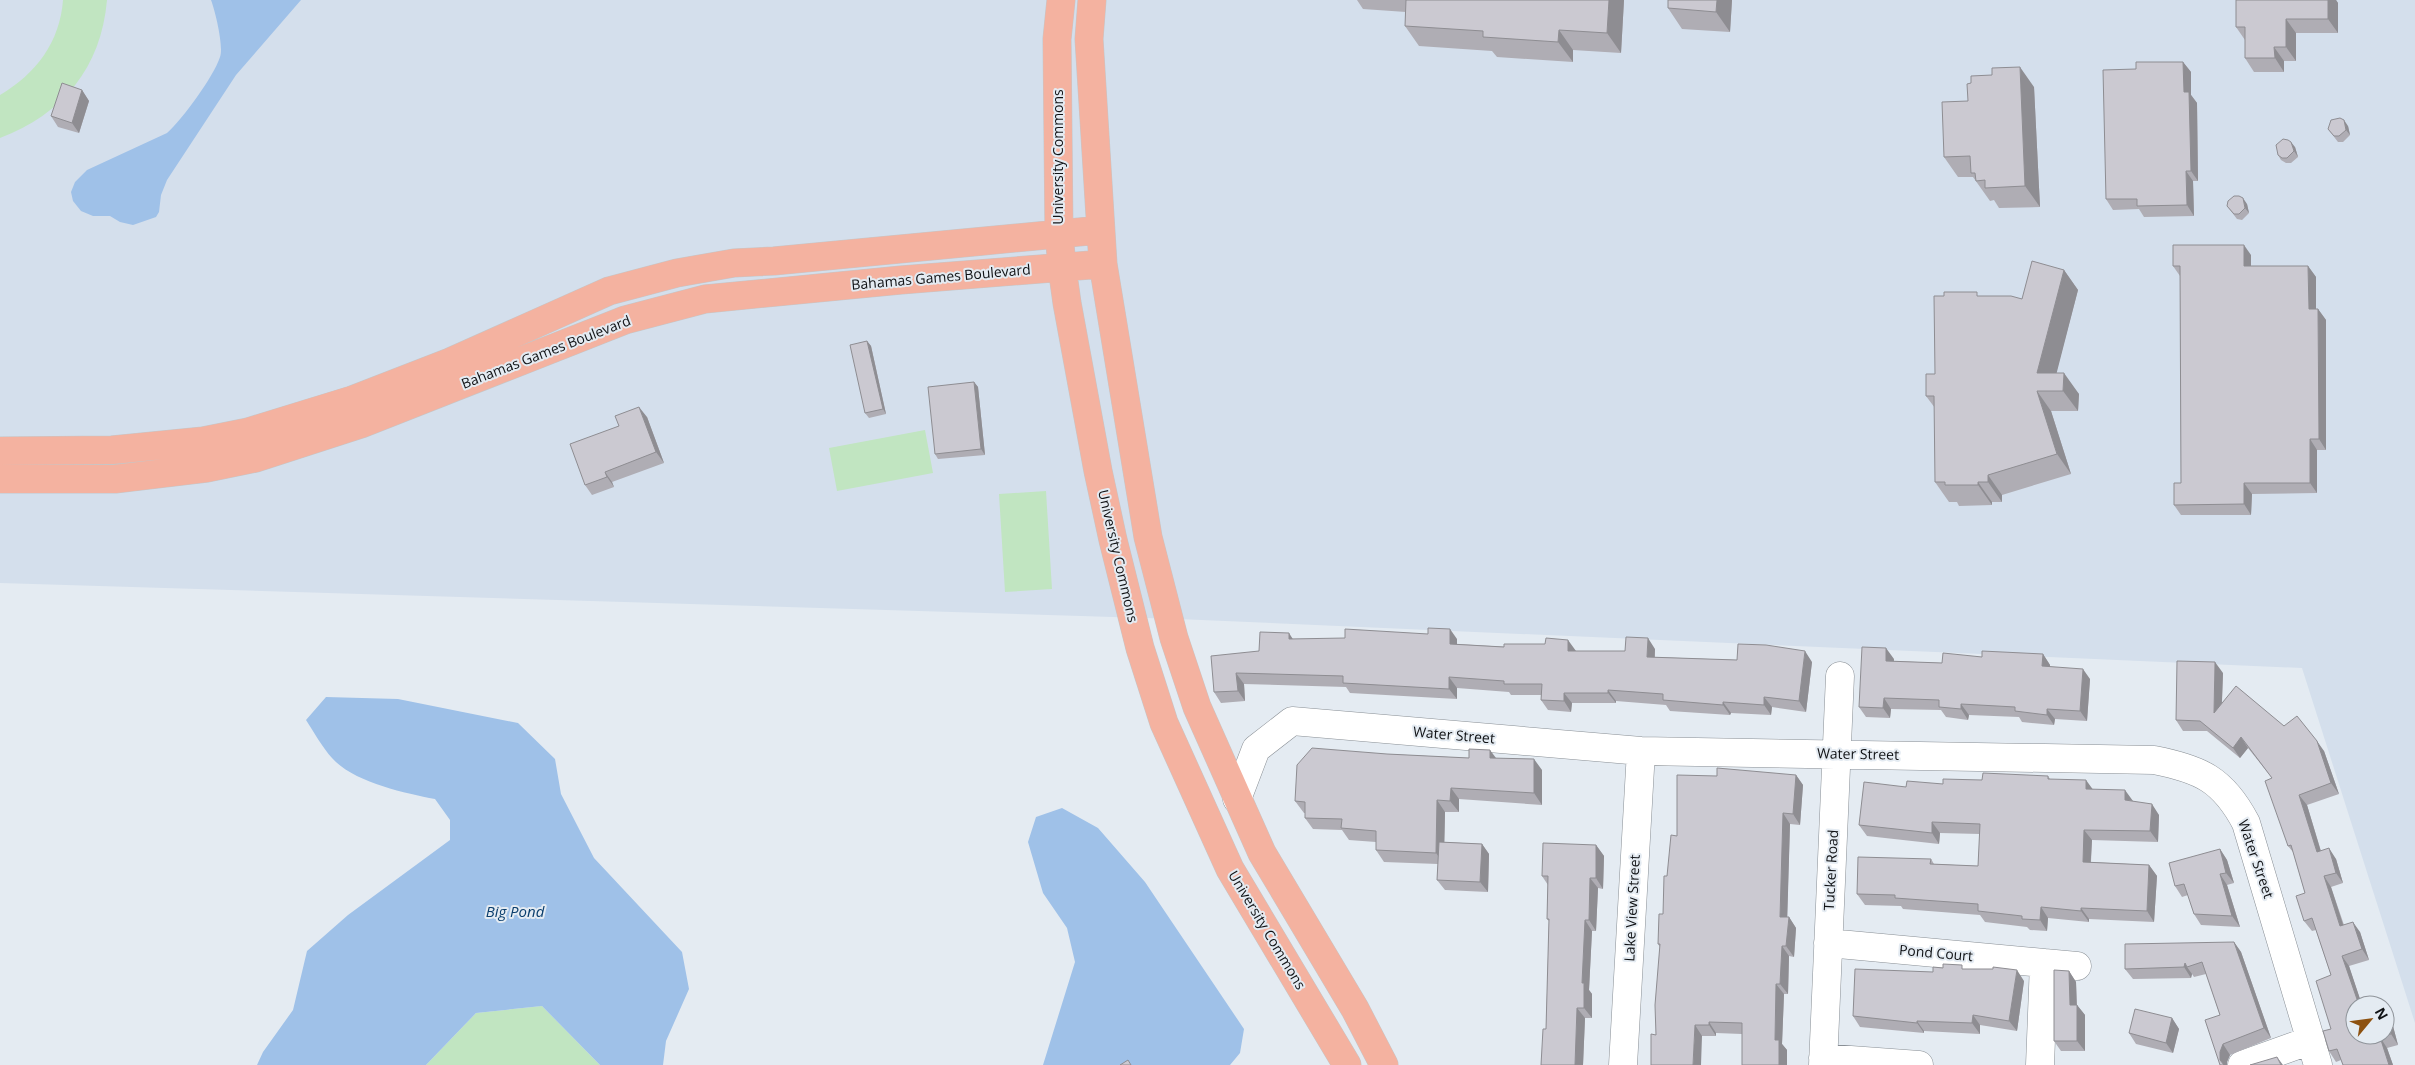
<svg xmlns="http://www.w3.org/2000/svg" width="2415" height="1065" font-family="'Open Sans',sans-serif">
<style>
.built{fill:#d4dfec}
.green{fill:#c1e5c1}
.water{fill:#9fc1e8}
.lines{fill:none;stroke-linecap:round;stroke-linejoin:round}
.minor-casing{stroke:#898f95;stroke-width:29}
.major-casing{stroke:#c6c6c7;stroke-width:29}
.minor{stroke:#fff;stroke-width:28}
.major{stroke:#f4b2a0;stroke-width:28}
.wall{fill:#afadb4}
.shaded-wall{fill:#8e8d92}
.building{fill:#cbc9d1;stroke:#8e8d92}
.labels{text-anchor:middle;stroke-width:4;stroke-linejoin:round;paint-order:stroke}
.street-label{font-size:14px;fill:#101215;stroke:#e4ebf2}
.water-label{font-size:15px;font-style:italic;fill:#0a3e6d;stroke:#e4ebf2}
</style>
<rect width="100%" height="100%" fill="#e4ebf2"/>
<path class="built" d="M0,0H2415V1023L2302,668L1178,619L0,583Z"/>
<path class="green" d="M63,0H107C101,68 63,114 0,138V95C36,74 60,42 63,0Z
M925,430L933,473L837,491L829,448Z
M1046,491L1052,589L1005,592L999,494Z
M542,1006L600,1065H426L476,1013Z"/>
<path class="water" d="M211,0H301L236,75L167,180L161,195L159,212L156,217L133,225L120,222L110,216H93L81,211L73,201L71,192L75,182L87,170L167,133C182,120 214,76 220,57C224,47 215,10 211,0Z
M326,697L398,699L518,723L555,759L561,794L594,858L682,952L689,989L666,1041L663,1065H600L542,1006L476,1013L426,1065H257L263,1052L293,1010L307,951L348,915L450,840V820L435,799C404,793 353,782 332,758C322,747 314,732 306,720Z
M1062,808L1098,828L1145,882L1244,1029L1240,1053L1230,1065H1043L1075,962L1067,928L1043,893L1028,842L1036,817Z"/>
<g class="lines">
<defs>
<path id="minor" d="M1237,799L1256,749L1292,721L1641,751L2154,760C2200,769 2223,779 2246,823L2318,1065
M1828,943L2044,963L2040,1065
M2044,963L2077,966
M1823,1058L1919,1065
M1623,1065L1641,751
M1823,1065L1840,676
M2242,1065L2311,1040"/>
<path id="major" d="M1061,0L1057,39L1059,233L1062,267L1067,303L1098,471L1113,540L1140,648L1164,723L1230,869L1347,1065
M1092,0L1089,39L1103,264L1148,537L1174,638L1197,707L1262,853L1355,1009L1384,1065
M0,451L112,450L203,441L248,432L352,400L450,362L609,291L677,273L734,263L774,261L1100,230
M0,479H115L207,468L256,458L361,424L625,320L705,299L901,280L1103,264"/>
</defs>
<use href="#minor" class="minor-casing"/>
<use href="#major" class="major-casing"/>
<use href="#minor" class="minor"/>
<use href="#major" class="major"/>
</g>
<path class="wall" d="M1357,0H1624L1621,53L1573,50V62L1497,57L1492,51L1419,46L1405,26L1406,12L1363,9Z
M1732,0L1730,32L1682,29L1668,8Z
M2236,0H2336L2338,3V33H2296V61H2284V72H2254L2245,58V40L2236,27Z
M2183,62L2191,72V95L2197,103L2198,181H2193L2194,216L2144,217L2139,209L2113,210L2106,199L2136,69Z
M1971,83L2034,87L2040,207L1999,208L1994,200L1990,201L1973,177H1958L1944,157L1968,101Z
M82,90L89,101L79,133L58,127L51,116Z
M2348,126L2350,135L2343,142H2338L2328,129Z
M2295,147L2298,157L2291,163H2286L2281,160L2278,155Z
M2247,204L2249,213L2242,220L2237,219L2227,206Z
M2251,255V266H2308L2316,277V309H2318L2326,320V450H2317V493L2252,494L2251,515H2181L2174,505L2181,483L2180,276L2173,266Z
M2064,270L2078,290L2056,373L2079,394L2078,411H2051L2071,474L2002,495V502H1992V505L1959,506L1957,502H1949L1935,482V408L1926,396L1935,374L1979,296L2022,299Z
M867,341L871,346L886,414L869,418L865,413Z
M974,382L978,387L985,455L938,459L935,454Z
M647,417L664,463L612,482L614,487L592,495L585,485Z
M1293,639H1457V644L1576,651H1625L1655,649V657L1737,660L1812,662L1806,712L1772,707L1771,715L1731,713L1730,715L1670,711L1666,705L1616,701V703H1572L1571,712L1548,710L1541,700V695H1511L1509,692L1457,688V699L1350,693L1346,687L1244,684L1245,701L1221,703L1214,692L1259,651Z
M2043,654L2050,665V667L2090,679L2087,721L2055,719L2054,725L2022,722L2019,717L1969,715L1968,720L1946,717L1941,710L1891,709L1890,718L1866,717L1859,707L1894,659V661L1942,663L1982,657Z
M2223,673L2222,703L2284,726L2324,751L2339,794L2307,805L2321,851L2336,859L2343,883L2331,887L2344,925L2360,932L2369,960L2349,966L2362,1005H2355L2385,1035V1006L2389,1011L2398,1045L2387,1048L2393,1065H2343L2341,1060L2336,1062L2329,1051L2331,1029V975L2316,930L2312,931L2304,921L2305,893L2293,852L2288,846L2272,778L2248,748L2240,758L2207,731H2183L2176,720Z
M1387,754L1469,758H1496L1542,770V805L1459,799V812H1445L1444,842L1482,844L1489,854L1488,892L1445,890L1437,880L1438,864L1384,862L1376,850V842L1349,840L1342,830L1313,829L1305,818V813H1304L1295,801Z
M1796,775L1803,785L1800,825L1790,824L1787,917H1789L1796,928L1794,957L1789,956L1788,994H1784L1782,1044L1787,1050V1065H1742V1034L1716,1033V1036H1702L1656,1035L1660,947L1658,944L1663,914L1667,876L1677,836L1717,776Z
M2048,776L2050,779L2092,789L2133,801L2159,815L2158,842L2092,840L2091,862L2149,865L2157,876L2154,922L2089,919V922L2048,918L2047,931L2030,930L2027,927L1985,922L1980,915L1903,909L1901,906L1865,905L1857,894L1931,859L1934,864L1978,866L1980,834L1940,833L1939,844L1867,836L1859,825L1906,787Z
M1596,845L1604,856L1603,889L1598,888L1596,931H1592L1589,990L1592,994V1018H1585L1583,1065H1541L1546,1029L1549,921L1547,919L1548,885L1542,876Z
M2220,849L2227,860L2234,883L2227,885L2240,927L2201,925L2194,914L2188,895L2182,897L2175,886Z
M2234,942L2241,952L2271,1038L2230,1055L2227,1062L2220,1065V1015L2206,974L2194,977L2192,974L2191,978L2133,979L2125,969Z
M1965,969L2024,981L2017,1031L1980,1025V1034L1924,1031V1033L1860,1027L1853,1016L1933,972Z
M2069,971L2076,982L2077,1005L2085,1015V1051H2061L2054,1041Z
M2172,1018L2179,1029L2173,1053L2136,1044L2129,1033Z"/>
<path class="shaded-wall" d="M1609,0H1624L1621,53L1607,33Z
M1717,0H1732L1730,32L1716,12Z
M2328,0H2336L2338,3V33L2328,19Z
M2286,19L2296,33V61L2286,47Z
M1559,30L1573,50V62L1558,42Z
M2274,47L2284,61V72L2275,58Z
M2183,62L2191,72V95L2197,103L2198,181L2191,171L2184,92Z
M2020,67L2034,87L2040,207L2025,186Z
M82,90L89,101L79,133L72,123Z
M2344,120L2348,126L2350,135L2346,130Z
M2291,142L2295,147L2298,157L2294,151Z
M2186,171L2193,181L2194,216L2187,205Z
M2243,198L2247,204L2249,213L2245,208Z
M2244,245L2251,255V277L2244,266Z
M2308,266L2316,277V320L2309,309Z
M2064,270L2078,290L2052,391L2037,373Z
M2318,309L2326,320V450L2319,439Z
M867,341L871,346L886,414L883,409Z
M2064,373L2079,394L2078,411L2063,391Z
M974,382L978,387L985,455L981,449Z
M2037,391L2051,411L2071,474L2057,454Z
M639,407L647,417L664,463L656,452Z
M2310,439L2317,450V493L2310,483Z
M605,472L612,482L614,487L607,477Z
M1988,475L2002,495V502L1988,482Z
M1978,482L1992,502V505L1978,485Z
M2244,483L2252,494L2251,515L2244,504Z
M1450,629L1457,639V654L1450,644Z
M1289,633L1296,644L1289,639Z
M1648,638L1655,649L1654,667L1647,657Z
M1568,640L1576,651H1568Z
M1886,648L1894,659L1893,672L1886,661Z
M1805,651L1812,662L1806,712L1799,701Z
M2043,654L2050,665L2049,677L2042,666Z
M2215,662L2223,673L2221,723L2214,713Z
M2083,669L2090,679L2087,721L2080,711Z
M1236,673L1244,684L1245,701L1238,691Z
M1449,677L1457,688V699L1449,689Z
M1608,690L1616,701V703L1608,693Z
M1564,693L1572,703L1571,712L1564,701Z
M1764,697L1772,707L1771,715L1764,705Z
M1884,698L1891,709L1890,718L1883,708Z
M1723,702L1731,713L1730,715L1723,705Z
M1961,704L1969,715L1968,720L1961,709Z
M2047,709L2055,719L2054,725L2047,715Z
M2241,737L2248,748L2240,758L2233,748Z
M2317,741L2324,751L2339,794L2331,783Z
M1490,750L1499,762L1490,758Z
M1534,759L1542,770V805L1534,793Z
M1796,775L1803,785L1800,825L1793,814Z
M2086,780L2094,791L2086,789Z
M1451,788L1459,799V812L1450,801Z
M2125,790L2133,801L2125,800Z
M2299,795L2307,805L2324,862L2317,852Z
M1437,800L1445,812L1444,864L1436,853Z
M2152,804L2159,815L2158,842L2150,831Z
M1783,813L1790,824L1787,927L1780,917Z
M1932,822L1940,833L1939,844L1932,833Z
M2084,830L2092,840L2090,873L2083,862Z
M1482,844L1489,854L1488,892L1480,882Z
M1596,845L1604,856L1603,889L1596,878Z
M2329,848L2336,859L2343,883L2336,873Z
M2220,849L2227,860L2234,883L2226,873Z
M2149,865L2157,876L2154,922L2147,911Z
M2220,874L2227,885L2240,927L2232,916Z
M2324,876L2331,887L2347,937L2340,926Z
M1590,878L1598,888L1596,931L1589,920Z
M2041,907L2048,918L2047,931L2040,920Z
M2081,908L2089,919V922L2081,911Z
M1789,917L1796,928L1794,957L1786,946Z
M1585,920L1592,931L1589,990L1592,994V1018L1584,1008L1582,983Z
M2353,922L2360,932L2369,960L2362,949Z
M2234,942L2241,952L2271,1038L2264,1028Z
M1782,946L1789,956L1788,994L1780,984Z
M2342,956L2349,966L2362,1005H2359Z
M2185,963L2187,967L2192,974L2191,978L2184,967Z
M2017,970L2024,981L2017,1031L2009,1021Z
M2069,971L2076,982L2077,1015L2070,1005Z
M1776,984L1784,994L1782,1044L1787,1050V1065H1779L1775,1040Z
M2077,1005L2085,1015V1051L2077,1041Z
M2385,1006L2389,1011L2398,1045L2391,1034L2385,1013Z
M1577,1008L1585,1018L1583,1065H1575Z
M1973,1015L1980,1025V1034L1972,1023Z
M2172,1018L2179,1029L2173,1053L2166,1043Z
M1917,1021L1924,1031V1033L1917,1023Z
M1709,1022L1716,1033V1036L1709,1025Z
M1695,1025L1702,1036L1701,1065H1693Z
M2380,1037L2387,1048L2393,1065H2389Z
M2223,1044L2230,1055L2227,1062V1065H2224L2220,1060V1052Z
M2277,1057L2283,1065H2281Z"/>
<path class="building" d="M1406,0H1609L1607,33L1559,30L1558,42L1483,37V31L1405,26Z
M1668,0H1717L1716,12L1668,8Z
M2236,0H2328V19H2286V47H2274L2275,58H2245V27H2236Z
M2136,62H2183L2184,92H2189L2191,171H2186L2187,205L2137,206V199H2106L2103,70L2136,69Z
M2020,67L2025,186L1985,188V180L1976,181L1975,173H1971L1970,156L1944,157L1942,102L1968,101L1967,84L1971,83V76L1992,75V68Z
M62,83L82,90L72,123L51,116Z
M2340,118L2344,120L2346,130L2339,136H2334L2328,129L2331,120Z
M2283,139L2288,140L2291,142L2294,151L2287,158H2282L2278,155L2276,145Z
M2234,196H2239L2243,198L2245,208L2239,214H2234L2227,206L2228,201Z
M2173,245H2244V266H2308L2309,309H2318L2319,439H2310V483H2244V504L2174,505V483H2181L2180,266H2173Z
M2032,261L2064,270L2037,373H2064L2063,391H2037L2057,454L1988,475V482H1978V485H1945V482H1935L1934,396H1926V374H1935L1934,296H1944V292H1977V296H2011L2022,299Z
M867,341L883,409L865,413L850,345Z
M974,382L981,449L935,454L928,387Z
M639,407L656,452L605,472L607,477L585,485L570,444L619,426L615,416Z
M1428,628L1450,629V644L1504,647V644H1545L1546,638L1568,640V651H1625L1626,637L1648,638L1647,657L1737,660L1738,644L1766,645L1805,651L1799,701L1764,697V705L1723,702V705L1663,700V694L1608,690V693H1564V701L1541,700L1542,684H1504V681L1449,677V689L1343,683V676L1236,673L1238,691L1214,692L1211,656L1259,651L1260,632L1289,633V639L1345,638V629L1428,634Z
M1862,647L1886,648V661L1942,663L1943,653L1982,657V651L2043,654L2042,666L2083,669L2080,711L2047,709V715L2015,711V707L1961,704V709L1939,707V700L1884,698L1883,708L1859,707Z
M2177,661L2215,662L2214,713L2236,686L2284,726L2297,716L2317,741L2331,783L2299,795L2317,852L2329,848L2336,873L2324,876L2340,926L2353,922L2362,949L2342,956L2359,1005H2355V1035H2385V1013L2391,1034L2380,1037L2389,1065H2343L2337,1049L2329,1051L2323,1031L2331,1029L2316,981L2331,975L2312,918L2304,921L2296,896L2305,893L2291,845L2288,846L2265,781L2272,778L2241,737L2233,748L2200,721L2176,720Z
M1312,748L1387,754L1469,758V749L1490,750V758L1534,759V793L1451,788L1450,801L1437,800L1436,853L1376,850V831L1341,828L1342,819L1305,818V802L1295,801L1297,765Z
M1717,768L1796,775L1793,814L1783,813L1780,917H1789L1786,946H1782L1780,984H1776L1775,1040H1779V1065H1742V1023L1709,1022V1025H1695L1693,1065H1651V1034L1656,1035L1655,1005L1660,944H1658L1659,914H1663L1664,876H1667L1671,835L1677,836V775L1717,776Z
M1983,773L2048,776V779L2086,780V789L2125,790V800L2152,804L2150,831L2084,830L2083,862L2149,865L2147,911L2081,908V911L2041,907L2040,920L2022,919V916L1978,911V904L1895,898V895L1857,894L1858,857L1931,859L1930,864L1978,866L1980,824L1932,822V833L1859,825L1864,782L1906,787L1907,781L1943,784V779L1982,780Z
M1439,842L1482,844L1480,882L1437,880Z
M1543,843L1596,845V878H1590L1589,920H1585L1582,983H1584V1008H1577L1575,1065H1541L1543,1029H1546L1549,919H1547L1548,876H1542Z
M2220,849L2226,873L2220,874L2232,916L2194,914L2184,884L2175,886L2169,863Z
M2234,942L2264,1028L2223,1044L2220,1052V1060L2224,1065H2220L2205,1020L2220,1015L2202,962L2187,967L2185,963L2184,967L2125,969V944Z
M1943,964L1962,965V969H1993V967L2017,970L2009,1021L1973,1015L1972,1023L1917,1021V1023L1853,1016L1855,969L1933,972V967L1943,968Z
M2054,970L2069,971L2070,1005H2077V1041H2054Z
M2382,1001L2383,1005H2365Z
M2135,1009L2172,1018L2166,1043L2129,1033Z
M2277,1057L2281,1065H2250Z
M1128,1060L1131,1065H1120Z"/>
<g class="labels">
<g class="street-label">
<text transform="translate(1058 157) rotate(-90)" y="5">University Commons</text>
<text transform="translate(941 277) rotate(-5)" y="5">Bahamas Games Boulevard</text>
<text transform="translate(546 352) rotate(-21)" y="5">Bahamas Games Boulevard</text>
<text transform="translate(1118 556) rotate(77)" y="5">University Commons</text>
<text transform="translate(1454 735) rotate(5)" y="5">Water Street</text>
<text transform="translate(1858 754) rotate(1)" y="5">Water Street</text>
<text transform="translate(2256 859) rotate(71)" y="5">Water Street</text>
<text transform="translate(1831 870) rotate(-87)" y="5">Tucker Road</text>
<text transform="translate(1632 908) rotate(-87)" y="5">Lake View Street</text>
<text transform="translate(1267 930) rotate(59)" y="5">University Commons</text>
<text transform="translate(1936 953) rotate(5)" y="5">Pond Court</text>
</g>
<g class="water-label">
<text x="515" y="917">Big Pond</text>
</g>
</g>
<g transform="translate(2370 1020) rotate(61)"><circle r="24" fill="#e4ebf2" stroke="#8f949a"/>
<path d="M0-4L9 19L0 12L-9 19Z" fill="#8d5110"/>
<text y="-8" font-size="14" font-weight="bold" text-anchor="middle" fill="#101215">N</text>
</g>
</svg>
